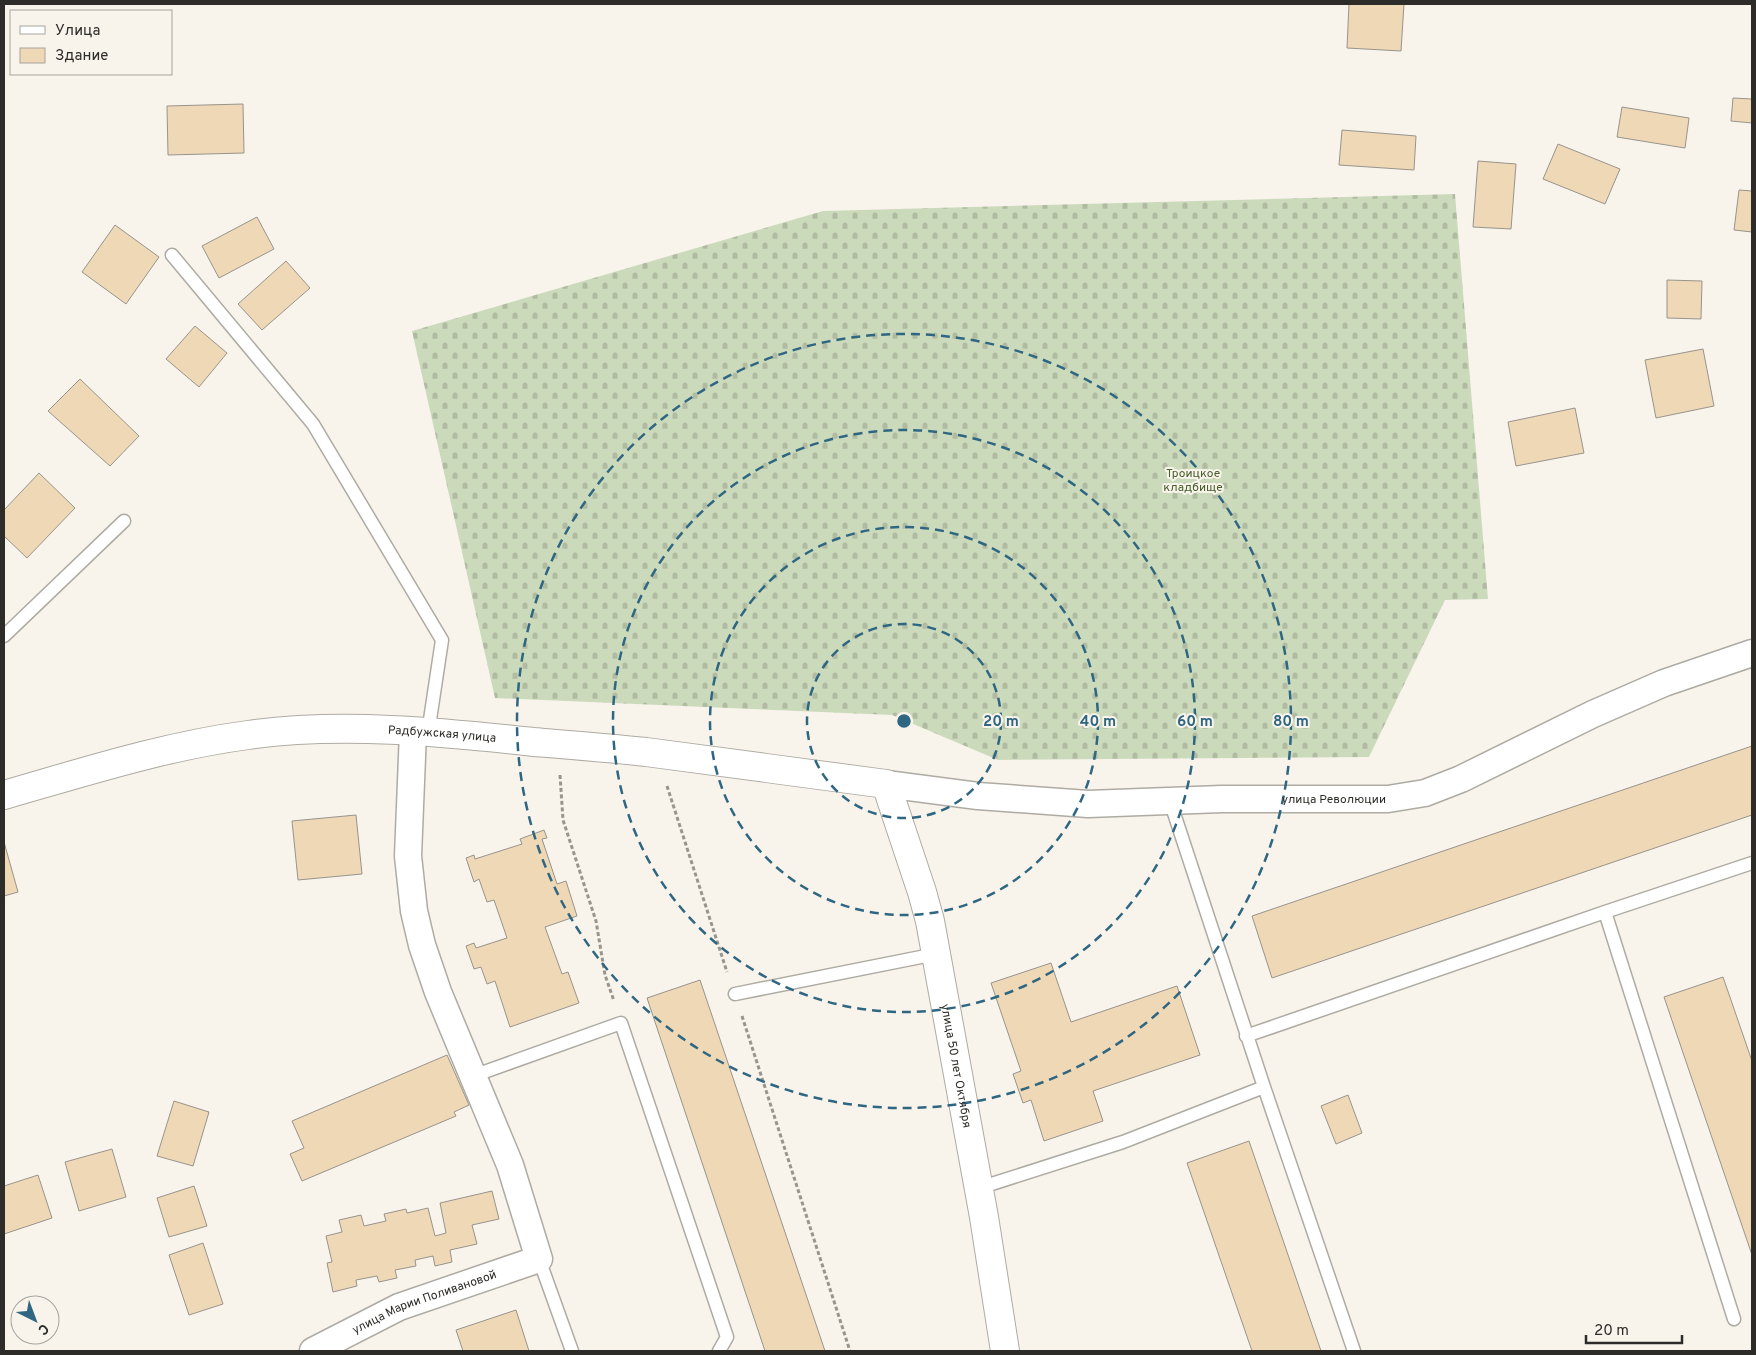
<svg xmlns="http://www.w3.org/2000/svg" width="1756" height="1355" font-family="Overpass,sans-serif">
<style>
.cemetery{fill:url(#cemetery-stones)}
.building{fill:#eed8b5;stroke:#98948d}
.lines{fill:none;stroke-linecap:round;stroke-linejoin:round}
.service-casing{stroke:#aeaba3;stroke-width:15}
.minor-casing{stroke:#aeaba3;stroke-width:29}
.tertiary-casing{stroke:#aeaba3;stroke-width:30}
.path{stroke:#98958f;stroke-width:3;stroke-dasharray:4 2.5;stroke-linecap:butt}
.service{stroke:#fff;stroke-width:12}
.minor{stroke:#fff;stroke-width:26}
.tertiary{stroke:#fff;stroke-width:28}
.ring{fill:none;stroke:#2f6681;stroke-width:2.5;stroke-dasharray:9 6}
.labels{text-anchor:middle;stroke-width:4;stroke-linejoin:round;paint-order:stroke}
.park-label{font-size:12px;fill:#485f2b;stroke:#f8f4ec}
.street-label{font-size:12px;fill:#2e2c29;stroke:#f8f4ec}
.centre{fill:#2f6681;stroke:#f8f4ec;stroke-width:2.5}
.ring-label{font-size:15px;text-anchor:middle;font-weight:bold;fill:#2f6681;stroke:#f8f4ec;stroke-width:4;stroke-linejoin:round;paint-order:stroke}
</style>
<defs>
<pattern id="cemetery-stones" width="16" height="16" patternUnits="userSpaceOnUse" patternTransform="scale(1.25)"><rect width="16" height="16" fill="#ccdabc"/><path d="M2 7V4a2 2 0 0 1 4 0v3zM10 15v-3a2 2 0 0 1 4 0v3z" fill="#b0bba2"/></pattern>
</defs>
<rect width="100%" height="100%" fill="#f8f4ec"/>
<path class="cemetery" d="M1455,194L1488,599L1445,600L1369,757L998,760L892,715L495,698L412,331L823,211Z"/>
<path class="building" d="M1349,4H1404L1401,51L1347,48Z
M1733,98L1752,99V123L1731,121Z
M243,104L244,153L168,155L167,106Z
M1622,107L1689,118L1685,148L1617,137Z
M1342,130L1416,136L1414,170L1339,165Z
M1558,144L1620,169L1605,204L1543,179Z
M1478,161L1516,164L1511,229L1473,227Z
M1739,190L1752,191V232L1734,230Z
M257,217L274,249L219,278L202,246Z
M115,225L159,257L126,304L82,272Z
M286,261L310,288L262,330L238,304Z
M1667,280L1702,281L1701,319L1667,318Z
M195,326L227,353L199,387L166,359Z
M1703,349L1714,406L1656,418L1645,360Z
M80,379L139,436L110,466L48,411Z
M1575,408L1584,453L1516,466L1508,422Z
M39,473L75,508L27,558L4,536V510Z
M1752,746V815L1272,978L1252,916Z
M356,815L362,874L298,880L292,821Z
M544,830L547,838L542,839L557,884L566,881L577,916L545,927L562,974L568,972L579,1003L510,1027L495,981L487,984L481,967L474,969L466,946L474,943L476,948L507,938L494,900L487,902L479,879L474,882L466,858L474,855L475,859L522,844L520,839Z
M4,842L18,892L4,896Z
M1051,963L1071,1022L1177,986L1200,1055L1093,1091L1103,1121L1044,1141L1031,1100L1023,1103L1013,1074L1021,1071L991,983Z
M1723,977L1752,1061V1255L1664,997Z
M700,980L825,1351H765L647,998Z
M447,1055L469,1105L454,1112L456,1116L302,1181L290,1154L304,1148L292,1121Z
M1348,1095L1362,1133L1336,1144L1321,1106Z
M174,1101L209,1112L193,1166L157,1156Z
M1249,1141L1321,1351H1252L1187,1163Z
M112,1149L126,1197L79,1211L65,1162Z
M38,1175L52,1218L4,1234V1186Z
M194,1186L207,1226L169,1237L157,1198Z
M492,1191L499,1219L472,1225L477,1244L450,1250L452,1262L435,1266L433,1256L415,1260L416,1266L395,1270L397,1278L379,1282L377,1276L356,1280L357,1286L333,1292L327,1263L332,1262L326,1236L342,1232L339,1220L361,1215L364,1226L386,1221L384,1214L406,1209L407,1213L428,1208L435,1236L446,1233L440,1203Z
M203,1243L223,1304L189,1315L169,1255Z
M516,1310L529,1351H463L456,1330Z"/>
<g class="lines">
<defs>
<path id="service" d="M172,255L313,424L442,640L428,733
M4,636L124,521
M1170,801L1264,1087L1354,1351
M1605,912L1734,1319
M735,994L936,954
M1246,1036L1605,912L1752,863
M473,1076L621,1023L727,1337L719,1351
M979,1188L1123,1142L1264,1087
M539,1259L572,1351"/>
<g id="minor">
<path id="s1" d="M886,784L978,796L1088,804L1222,799H1388L1425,793L1461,779L1593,714L1664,683L1752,653"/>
<path id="s2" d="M313,1351L399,1307L539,1259L510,1165L438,992L422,945L414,911L408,856L413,732"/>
</g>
<g id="tertiary">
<path id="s3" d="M4,795C84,772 165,746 248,735C340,722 442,732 534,742C571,745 609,748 646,752C726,762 806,774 886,784L922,892L930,921L984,1217L1005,1351"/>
</g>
</defs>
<use href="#service" class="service-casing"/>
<use href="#minor" class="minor-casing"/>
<use href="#tertiary" class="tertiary-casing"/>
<path class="path" d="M560,775L563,820L596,921L605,975L614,1001
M667,786L727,972
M742,1016L850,1351"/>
<use href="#service" class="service"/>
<use href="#minor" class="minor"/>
<use href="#tertiary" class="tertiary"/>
</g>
<g class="ring">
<circle cx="904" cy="721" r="97"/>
<circle cx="904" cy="721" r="194"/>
<circle cx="904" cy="721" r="291"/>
<circle cx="904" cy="721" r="387"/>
</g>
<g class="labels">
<g class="park-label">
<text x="1193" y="477">Троицкое<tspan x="1193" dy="14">кладбище</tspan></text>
</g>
<g class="street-label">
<text dy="4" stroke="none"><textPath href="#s3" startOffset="446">Радбужская улица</textPath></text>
<text dy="4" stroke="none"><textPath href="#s1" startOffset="449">улица Революции</textPath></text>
<text dy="4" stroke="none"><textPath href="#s3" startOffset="1184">улица 50 лет Октября</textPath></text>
<text dy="4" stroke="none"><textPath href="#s2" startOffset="122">улица Марии Поливановой</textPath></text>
</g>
</g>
<circle cx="904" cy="721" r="8" class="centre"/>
<g class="ring-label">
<text x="1001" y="726">20 m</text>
<text x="1098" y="726">40 m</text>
<text x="1195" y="726">60 m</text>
<text x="1291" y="726">80 m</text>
</g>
<rect width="1756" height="1355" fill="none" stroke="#2e2c29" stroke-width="10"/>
<rect x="10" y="10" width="162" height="65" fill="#f8f4ec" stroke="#a7a49e"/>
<rect x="20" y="26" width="25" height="8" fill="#ffffff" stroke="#a7a49e"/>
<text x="55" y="35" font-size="15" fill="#2e2c29">Улица</text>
<rect x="20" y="48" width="25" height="15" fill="#eed8b5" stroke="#a7a49e"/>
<text x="55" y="60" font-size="15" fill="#2e2c29">Здание</text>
<g transform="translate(35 1320) rotate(138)"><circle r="24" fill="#f8f4ec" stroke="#a7a49e"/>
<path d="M0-4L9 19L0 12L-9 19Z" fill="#2f6681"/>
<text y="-8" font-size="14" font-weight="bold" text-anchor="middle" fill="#2e2c29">С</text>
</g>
<path d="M1586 1335v8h96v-8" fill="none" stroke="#2e2c29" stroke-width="2.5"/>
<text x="1594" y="1335" font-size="15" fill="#2e2c29" stroke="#f8f4ec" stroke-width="4" paint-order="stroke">20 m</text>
</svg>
